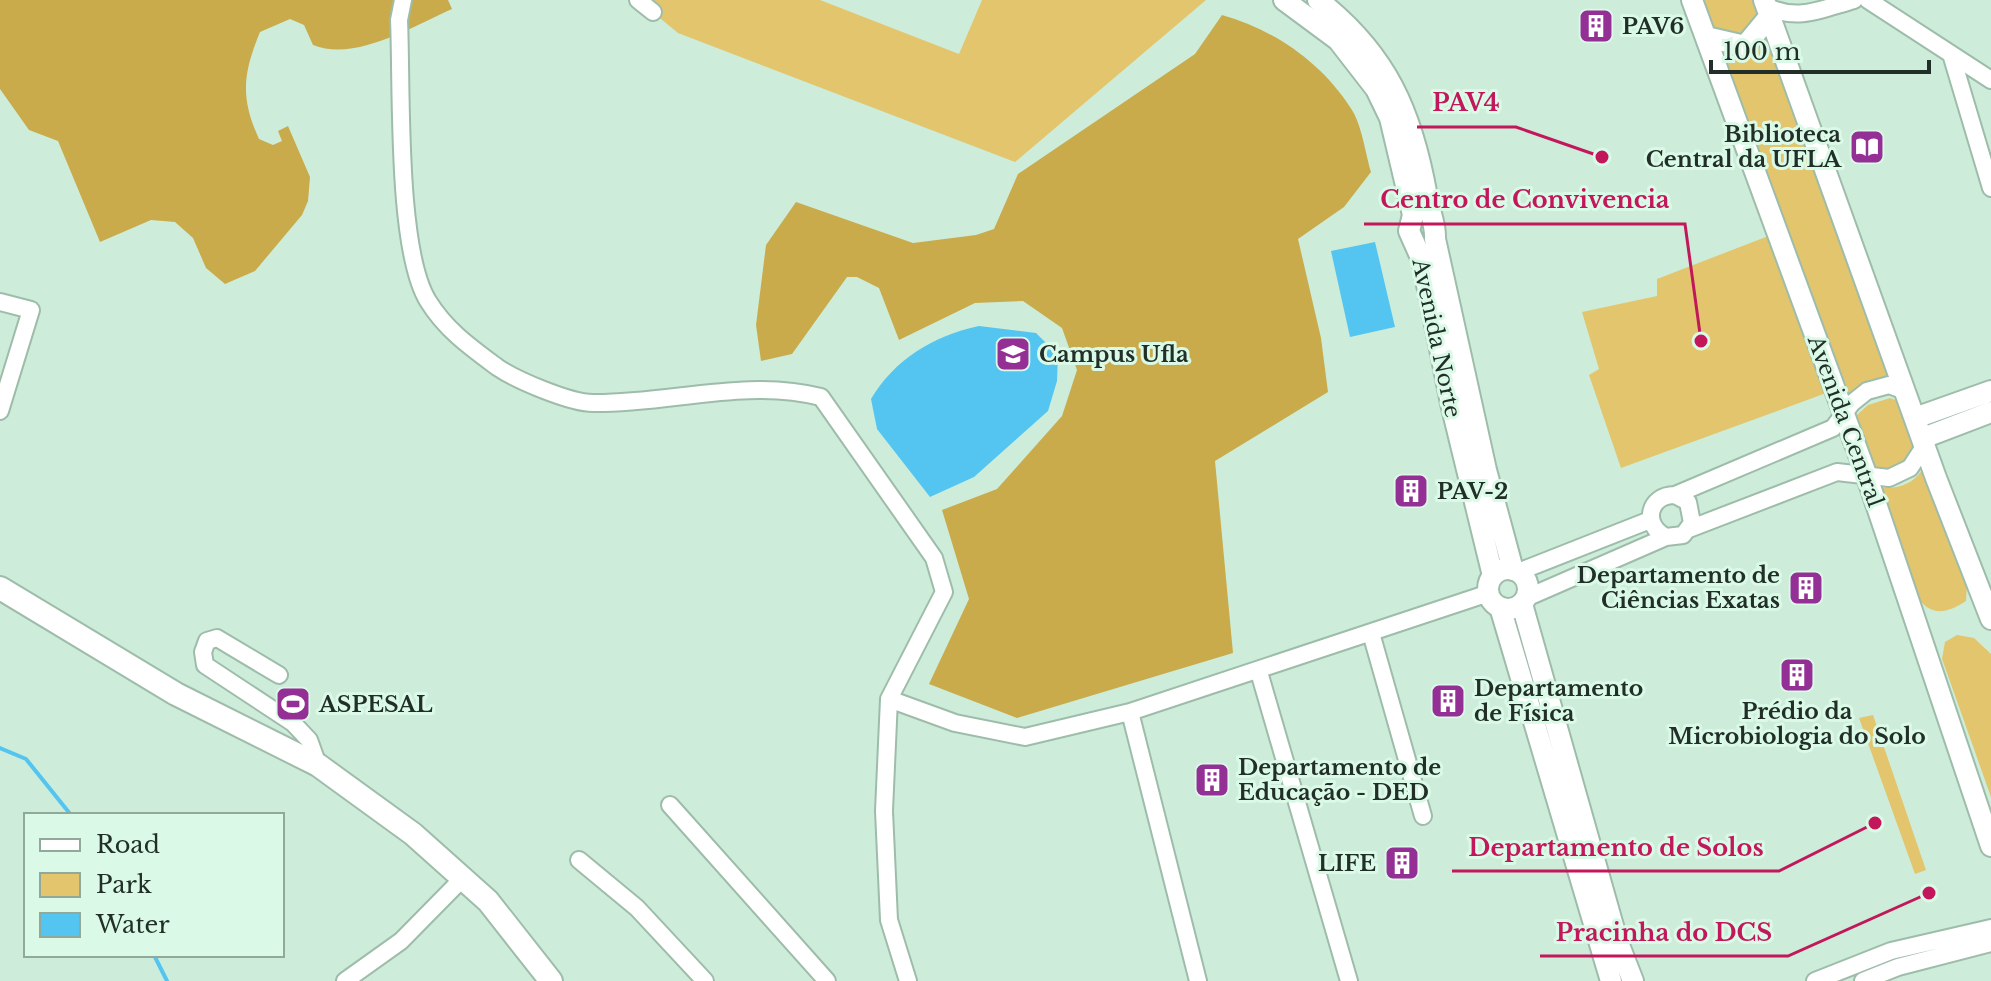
<svg xmlns="http://www.w3.org/2000/svg" width="1991" height="981" font-family="'Libre Baskerville',serif">
<style>
.green{fill:#e2c56d}
.forest{fill:#c9ab4c}
.water{fill:#53c5f0}
.lines{fill:none;stroke-linecap:round;stroke-linejoin:round}
.stream{stroke:#53c5f0;stroke-width:4}
.minor-casing{stroke:#9ebcaa;stroke-width:20}
.tertiary-casing{stroke:#9ebcaa;stroke-width:24}
.secondary-casing{stroke:#9ebcaa;stroke-width:26}
.minor{stroke:#fff;stroke-width:16}
.tertiary{stroke:#fff;stroke-width:20}
.secondary{stroke:#fff;stroke-width:22}
.labels{text-anchor:middle;stroke-width:6;stroke-linejoin:round;paint-order:stroke}
.poi-label{font-size:22px;font-weight:bold;fill:#222f28;stroke:#dafae7;text-anchor:start}
.street-label{font-size:22px;fill:#222f28;stroke:#dafae7}
.leader{fill:none;stroke:#c2185b;stroke-width:3}
.callout-dot{fill:#c2185b;stroke:#dafae7;stroke-width:3}
.callout-label{font-size:24px;text-anchor:middle;font-weight:bold;fill:#c2185b;stroke:#dafae7;stroke-width:6;stroke-linejoin:round;paint-order:stroke}
</style>
<rect width="100%" height="100%" fill="#cdedda"/>
<path class="green" d="M638,0H820L959,54L982,0H1206L1015,162L678,33Z
M1700,0H1758L1764,16L1742,43L1712,32Z
M1768,26L1893,380L1872,379L1851,398L1716,47Z
M1771,235L1829,392L1621,468L1589,375L1599,369L1582,312L1657,296V279Z
M1890,398L1901,402L1918,445L1902,465L1882,471L1874,467L1856,416L1868,405Z
M1925,465L1967,584L1966,601C1946,614 1930,617 1916,595L1878,488C1900,489 1915,484 1925,465Z
M1957,635L1974,638L1991,654V797L1942,659L1945,642Z
M1873,715L1926,870L1915,874L1859,718Z"/>
<path class="forest" d="M0,0H448L452,9C413,26 356,62 313,45L304,25L290,19L260,32C243,74 240,97 259,139L273,145L282,141L278,131L288,126L310,177L308,201L302,215L255,271L225,284L206,268L193,238L175,222L151,220L100,242L58,141L29,130L0,89Z
M1222,15C1273,29 1321,62 1350,107C1362,124 1365,152 1371,172L1344,207L1298,239L1321,338L1328,392L1215,461L1233,653L1017,718L929,684L969,599L942,510L997,489L1062,416L1077,370L1062,328L1023,301L975,303L899,340L879,288L857,277H847L792,354L761,361L756,325L766,245L796,202L913,243L976,235L994,229L1018,174L1195,54Z"/>
<path class="water" d="M1375,242L1395,327L1350,337L1331,251Z
M979,326L1036,333L1058,355L1057,381L1048,411L974,477L930,497L877,429L871,399C895,359 933,336 979,326Z"/>
<g class="lines">
<path class="stream" d="M0,748L26,759L71,815
M154,955L167,981"/>
<defs>
<path id="minor" d="M403,0L399,20C402,86 396,249 428,301C446,330 470,347 497,367C516,380 570,403 593,403C671,404 743,378 821,397L934,558L944,592L889,699L884,811L889,920L908,981
M638,0L653,12
M1868,0L1991,80
M1766,6C1797,22 1822,9 1854,0
M1951,54L1991,188
M0,302L31,310L0,411
M1675,495L1688,502L1692,523L1683,535L1666,537C1642,525 1648,495 1675,495L1833,428L1852,403L1867,391L1889,385L1905,391
M1689,529L1837,472L1889,478L1910,468L1925,445
M1518,572L1650,520
M1526,598L1666,537
M1371,633L1423,816
M1259,672L1349,981
M279,675L217,638L207,641L203,652L205,665L293,723L309,740L318,765
M889,699L955,723L1025,737L1130,712L1489,593
M1130,712L1198,981
M670,805L827,981
M579,860L637,908L705,981
M345,981L401,941L463,878
M1815,981L1891,951L1991,928
M1863,981L1898,967L1991,943"/>
<path id="tertiary" d="M1284,0L1338,40L1376,89L1390,118L1413,215L1409,231L1422,260L1452,408L1493,576
M1318,0C1387,54 1412,112 1427,197C1429,211 1436,224 1435,239L1486,470L1513,570
M1692,0L1866,474L1991,846
M1764,0L1936,478L1991,619
M1706,37L1745,46L1769,17
M1915,418L1991,391
M1923,438L1991,412
M1488 589a20 20 0 1 1 40 0a20 20 0 1 1-40 0Z
M1522,604L1617,940L1633,981
M1500,607L1611,981"/>
<path id="secondary" d="M0,588L176,694L318,765L413,834L488,901L551,981"/>
</defs>
<use href="#minor" class="minor-casing"/>
<use href="#tertiary" class="tertiary-casing"/>
<use href="#secondary" class="secondary-casing"/>
<use href="#minor" class="minor"/>
<use href="#tertiary" class="tertiary"/>
<use href="#secondary" class="secondary"/>
</g>
<defs>
<symbol id="building-square" viewBox="-11 -11 22 22"><rect x="-9" y="-9" width="18" height="18" rx="4" fill="#942f95" stroke="#dafae7"/><path d="M-4-6H4V6H1V3H-1V6H-4ZM-2.5-4.3h1.7v1.8h-1.7ZM.8-4.3h1.7v1.8H.8ZM-2.5-1h1.7V.8h-1.7ZM.8-1h1.7V.8H.8Z" fill="#fff"/></symbol>
<symbol id="library-square" viewBox="-11 -11 22 22"><rect x="-9" y="-9" width="18" height="18" rx="4" fill="#942f95" stroke="#dafae7"/><path d="M-6-4Q-3-5.5-.7-3.5V5Q-3 3-6 4ZM6-4Q3-5.5 .7-3.5V5Q3 3 6 4Z" fill="#fff"/></symbol>
<symbol id="university-square" viewBox="-11 -11 22 22"><rect x="-9" y="-9" width="18" height="18" rx="4" fill="#942f95" stroke="#dafae7"/><path d="M0-5L7-2L0 1L-7-2ZM-4 1L0 2.5L4 1V4Q0 6-4 4Z" fill="#fff"/></symbol>
<symbol id="stadium-square" viewBox="-11 -11 22 22"><rect x="-9" y="-9" width="18" height="18" rx="4" fill="#942f95" stroke="#dafae7"/><path d="M0-5a6.5 5 0 1 0 0 10a6.5 5 0 1 0 0-10ZM-3.5-1.8h7v3.6h-7Z" fill="#fff"/></symbol>
</defs>
<g fill-rule="evenodd">
<use href="#building-square" x="1576" y="6" width="40" height="40"/>
<use href="#library-square" x="1847" y="127" width="40" height="40"/>
<use href="#university-square" x="993" y="334" width="40" height="40"/>
<use href="#building-square" x="1391" y="471" width="40" height="40"/>
<use href="#building-square" x="1786" y="568" width="40" height="40"/>
<use href="#building-square" x="1777" y="655" width="40" height="40"/>
<use href="#building-square" x="1428" y="681" width="40" height="40"/>
<use href="#stadium-square" x="273" y="684" width="40" height="40"/>
<use href="#building-square" x="1192" y="760" width="40" height="40"/>
<use href="#building-square" x="1382" y="843" width="40" height="40"/>
</g>
<g class="labels">
<g class="poi-label">
<text x="1622" y="34">PAV6</text>
<text x="1841" y="142" text-anchor="end">Biblioteca<tspan x="1841" dy="25">Central da UFLA</tspan></text>
<text x="1039" y="362">Campus Ufla</text>
<text x="1437" y="499">PAV-2</text>
<text x="1780" y="583" text-anchor="end">Departamento de<tspan x="1780" dy="25">Ciências Exatas</tspan></text>
<text x="1474" y="696">Departamento<tspan x="1474" dy="25">de Física</tspan></text>
<text x="319" y="712">ASPESAL</text>
<text x="1797" y="719" text-anchor="middle">Prédio da<tspan x="1797" dy="25">Microbiologia do Solo</tspan></text>
<text x="1238" y="775">Departamento de<tspan x="1238" dy="25">Educação - DED</tspan></text>
<text x="1376" y="871" text-anchor="end">LIFE</text>
</g>
<g class="street-label">
<text transform="translate(1437 338) rotate(78)" y="8">Avenida Norte</text>
<text transform="translate(1846 421) rotate(70)" y="8">Avenida Central</text>
</g>
</g>
<path class="leader" d="M1602 157L1516 127H1417M1701 341L1685 224H1364M1875 823L1779 871H1452M1929 893L1788 956H1540"/>
<g class="callout-dot">
<circle cx="1602" cy="157" r="8"/>
<circle cx="1701" cy="341" r="8"/>
<circle cx="1875" cy="823" r="8"/>
<circle cx="1929" cy="893" r="8"/>
</g>
<g class="callout-label">
<text x="1466" y="111">PAV4</text>
<text x="1525" y="208">Centro de Convivencia</text>
<text x="1616" y="856">Departamento de Solos</text>
<text x="1664" y="941">Pracinha do DCS</text>
</g>
<rect x="24" y="813" width="260" height="144" fill="#dafae7" stroke="#90a99b" stroke-width="2"/>
<rect x="40" y="839" width="40" height="12" fill="#ffffff" stroke="#90a99b" stroke-width="2"/>
<text x="96" y="853" font-size="24" fill="#222f28">Road</text>
<rect x="40" y="873" width="40" height="24" fill="#e2c56d" stroke="#90a99b" stroke-width="2"/>
<text x="96" y="893" font-size="24" fill="#222f28">Park</text>
<rect x="40" y="913" width="40" height="24" fill="#53c5f0" stroke="#90a99b" stroke-width="2"/>
<text x="96" y="933" font-size="24" fill="#222f28">Water</text>
<path d="M1711 60v12h218v-12" fill="none" stroke="#222f28" stroke-width="4"/>
<text x="1723" y="60" font-size="24" fill="#222f28" stroke="#dafae7" stroke-width="6" paint-order="stroke">100 m</text>
</svg>
